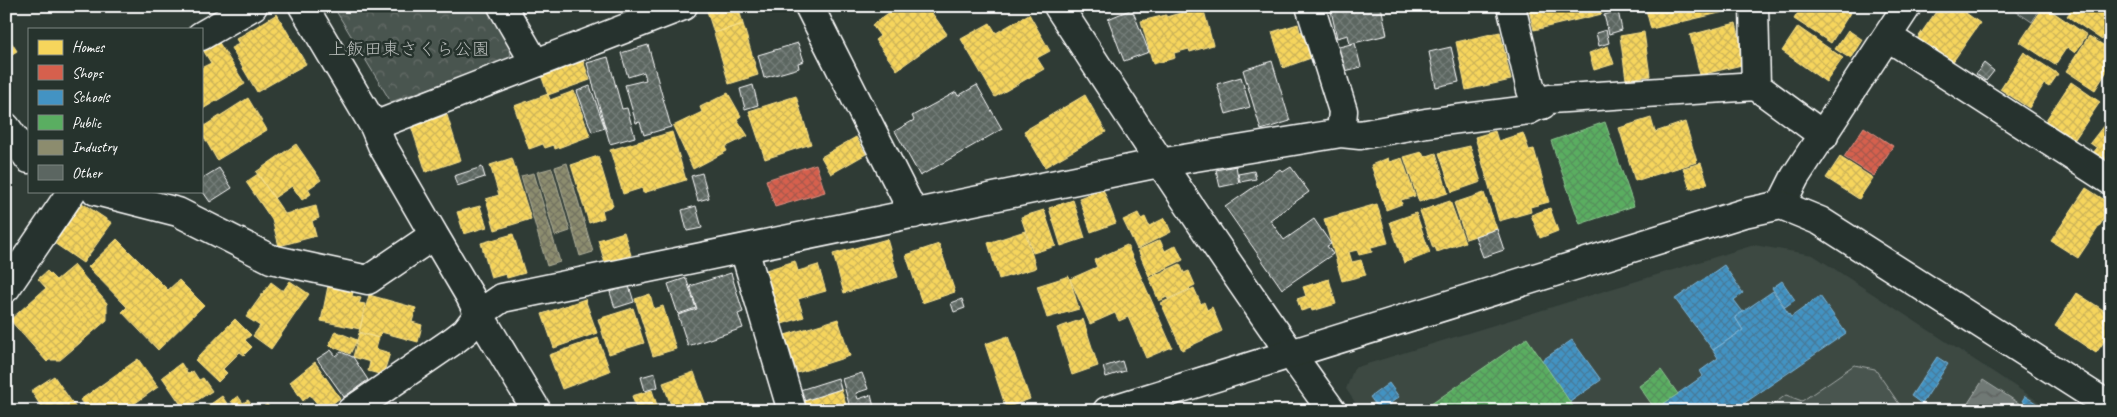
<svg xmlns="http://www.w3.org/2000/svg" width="2117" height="417" font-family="Caveat,'Klee One',sans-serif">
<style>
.built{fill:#3c4842}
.park{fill:url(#park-crowns);stroke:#a4aaa7}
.garden{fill:#4a544f;stroke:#a4aaa7}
.water{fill:url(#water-waves);stroke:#a9afac}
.homes{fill:url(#homes-cross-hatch);stroke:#f9e28d}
.shops{fill:url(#shops-cross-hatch);stroke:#e29082}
.schools{fill:url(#schools-cross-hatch);stroke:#7bb3d5}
.public{fill:url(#public-cross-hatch);stroke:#8cc690}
.industry{fill:url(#industry-cross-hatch);stroke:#aeae9a}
.building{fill:url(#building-cross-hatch);stroke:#fff}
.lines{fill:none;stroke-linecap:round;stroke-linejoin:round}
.minor-casing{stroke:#fff;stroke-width:31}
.tertiary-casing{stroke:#fff;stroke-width:31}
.minor{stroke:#26332d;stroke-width:28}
.tertiary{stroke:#26332d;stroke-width:28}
.labels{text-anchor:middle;stroke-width:5;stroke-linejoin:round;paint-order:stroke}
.park-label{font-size:18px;fill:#b7bbb9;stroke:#26332d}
</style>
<defs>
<pattern id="park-crowns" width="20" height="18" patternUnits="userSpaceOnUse" patternTransform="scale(1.25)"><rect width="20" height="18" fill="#4a544f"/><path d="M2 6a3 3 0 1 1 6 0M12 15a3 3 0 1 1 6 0" fill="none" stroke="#656e69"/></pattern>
<pattern id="water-waves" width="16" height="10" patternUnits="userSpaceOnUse" patternTransform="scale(1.25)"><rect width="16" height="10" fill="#707975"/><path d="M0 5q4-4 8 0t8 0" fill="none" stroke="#5e6260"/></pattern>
<pattern id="homes-cross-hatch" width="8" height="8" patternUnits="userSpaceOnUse" patternTransform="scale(1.25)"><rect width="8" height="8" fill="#f6d55c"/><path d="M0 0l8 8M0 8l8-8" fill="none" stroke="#ccb358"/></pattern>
<pattern id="shops-cross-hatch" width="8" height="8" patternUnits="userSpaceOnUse" patternTransform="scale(1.25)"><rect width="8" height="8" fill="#d6604d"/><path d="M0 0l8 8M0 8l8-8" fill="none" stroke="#a6594d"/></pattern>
<pattern id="schools-cross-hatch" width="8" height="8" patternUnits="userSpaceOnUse" patternTransform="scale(1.25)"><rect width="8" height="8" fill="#4393c3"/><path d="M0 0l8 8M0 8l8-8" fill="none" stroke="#467a99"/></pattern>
<pattern id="public-cross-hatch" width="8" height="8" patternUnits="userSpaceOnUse" patternTransform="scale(1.25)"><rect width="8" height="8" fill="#5aae61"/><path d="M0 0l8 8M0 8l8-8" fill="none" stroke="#56915b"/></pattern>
<pattern id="industry-cross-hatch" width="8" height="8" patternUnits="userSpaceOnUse" patternTransform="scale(1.25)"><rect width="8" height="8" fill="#8c8c6e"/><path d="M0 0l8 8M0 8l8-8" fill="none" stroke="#727260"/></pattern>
<pattern id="building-cross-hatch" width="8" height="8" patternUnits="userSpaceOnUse" patternTransform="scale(1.25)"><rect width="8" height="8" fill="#5b6661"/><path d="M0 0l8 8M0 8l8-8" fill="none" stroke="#747d79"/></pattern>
</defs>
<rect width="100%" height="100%" fill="#2f3b35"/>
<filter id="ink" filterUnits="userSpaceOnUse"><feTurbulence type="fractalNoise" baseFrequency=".02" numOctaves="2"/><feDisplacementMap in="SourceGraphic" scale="10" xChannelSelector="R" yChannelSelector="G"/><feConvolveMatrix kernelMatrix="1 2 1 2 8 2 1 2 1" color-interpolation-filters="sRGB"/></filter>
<g filter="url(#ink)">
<path class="built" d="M1754,245L1813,255L2053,411H1361L1346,389L1354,368Z"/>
<path class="park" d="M333,6H487L512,49L509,60L391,102Z
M2008,6H2042L2032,22Z"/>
<path class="garden" d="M1854,365L1875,369L1904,411H1764L1786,395L1802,401Z"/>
<path class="water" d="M1983,380L2031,411H1963Z"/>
<path class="homes" d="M725,6H738L743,24L714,33L707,11Z
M898,6H916L918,9L927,6L947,34L897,70L875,40L880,36L872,25Z
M1528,6H1600L1602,14L1534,30Z
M1645,6H1723L1724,12L1651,29Z
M1802,6H1839L1850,13L1831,43L1794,19Z
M1940,6H1970L1966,13L1980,23L1952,63L1917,39Z
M2044,6L2087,35L2075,53L2067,47L2055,65L2020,42Z
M2074,6H2111V27L2102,40L2067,16Z
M1203,7L1213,45L1190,52L1189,49L1174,53L1175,58L1153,64L1141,21L1166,15V17Z
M277,14L306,64L257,92L231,48L239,44L236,39Z
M1029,14L1050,51L1037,58L1044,69L995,97L961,39L990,23L996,33Z
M1736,23L1746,64L1700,75L1690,35Z
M743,24L758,75L729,84L714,33Z
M1298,24L1300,32L1305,31L1311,58L1283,68L1272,32Z
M1798,27L1843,58L1826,82L1782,51Z
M1848,30L1863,40L1851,59L1835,49Z
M1500,32L1511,80L1466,90L1456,42Z
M1644,32L1650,76L1626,79L1620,36Z
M6,34L17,51L6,58Z
M2089,36L2111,50V65L2095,90L2066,71Z
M218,41L245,84L201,110V68L211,63L203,50Z
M1608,46L1614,64L1594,70L1589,53Z
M2024,52L2058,74L2049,87L2044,84L2029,108L2000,89Z
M583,61L590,80L548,95L541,75Z
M2071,82L2100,102L2073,142L2044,123Z
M574,91L590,136L555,149L554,145L545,148L543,144L529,149L514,106L548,94L550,100Z
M728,93L741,116L737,119L748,136L725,147L727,151L693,169L673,126L702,112L700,107Z
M1085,95L1106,132L1045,167L1024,131Z
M796,96L811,144L765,159L749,111Z
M248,98L267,130L217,160L201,132V128Z
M447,115L461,160L426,172L411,126Z
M2111,116V168L2092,154L2097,148L2090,143Z
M1651,118L1655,132L1685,122L1697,162L1635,181L1619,128Z
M1495,131L1498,141L1523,133L1529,150L1534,149L1549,202L1530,207L1531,212L1499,221L1475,137Z
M672,132L686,180L643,193L642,188L623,194L610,150Z
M856,137L866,154L831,174L821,157Z
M296,144L321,180L308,189L311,194L302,200L292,186L274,198L256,172Z
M1470,146L1481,182L1452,192L1439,153Z
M1422,152L1424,157L1436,153L1448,193L1419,202L1404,157Z
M598,156L613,206L602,210L604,218L589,223L571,165Z
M1840,157L1873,178L1859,199L1826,178Z
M512,158L531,219L495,230L486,199L499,195L490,165Z
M1388,158L1389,162L1402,158L1415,196L1401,200L1402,204L1386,210L1371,165Z
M1701,163L1708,184L1690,189L1683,168Z
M258,174L285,214L316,206L319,218L312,221L316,236L279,246L272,220L246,182Z
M2086,188L2111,204V219L2109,222L2104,219L2078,258L2051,241Z
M1103,189L1116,223L1091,232L1079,198Z
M1484,193L1497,229L1466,239L1454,203Z
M1073,200L1085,238L1061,246L1049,208Z
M1450,201L1465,242L1437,252L1435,247L1433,248L1420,211Z
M82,203L112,223L83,263L54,243Z
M1377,204L1388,243L1371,247L1372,252L1359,255L1357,250L1349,252L1352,262L1361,260L1366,275L1342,281L1324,219Z
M480,206L487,227L464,234L457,212Z
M1550,208L1558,231L1540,238L1531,215Z
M1044,210L1056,246L1033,253L1021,217Z
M1138,213L1141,219L1145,217L1149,226L1165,218L1171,232L1137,249L1123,220Z
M1416,213L1430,253L1404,263L1390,222Z
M1025,231L1036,268L999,279L988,243Z
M624,232L631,255L605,263L598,240Z
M513,234L525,273L507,278L506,274L491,278L481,243Z
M117,239L168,290L179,280L204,305L158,350L122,312L127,307L88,267Z
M887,239L898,277L844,293L833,254Z
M1160,240L1165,251L1176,245L1183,260L1149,276L1138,250Z
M939,244L955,292L922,303L906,255Z
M1127,245L1172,347L1146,358L1128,317L1119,321L1115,313L1090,324L1070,279L1097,267L1094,260Z
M795,261L798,271L818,265L826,291L798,299L804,317L782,324L766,270Z
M1180,264L1184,273L1189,271L1195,285L1189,288L1190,289L1168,299L1167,297L1159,301L1149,278Z
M74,265L107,303V320L60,360H49L47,362L10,320L46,288L38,279L47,271L56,280Z
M1069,276L1079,309L1047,318L1037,286Z
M1329,279L1336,304L1312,311L1311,308L1301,311L1297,299L1306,296L1303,287Z
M290,281L309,294L271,349L253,336L260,326L246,317L271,282L283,291Z
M328,286L353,292L352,296L361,298L359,303L365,304L360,329L321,321Z
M1194,288L1201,304L1204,302L1207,310L1212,307L1222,331L1182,350L1161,303Z
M2077,293L2111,315V332L2096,353L2055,326Z
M650,294L654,309L663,306L676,349L653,356L635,299Z
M369,295L416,308L412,322L422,325L418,342L381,332L379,338L359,332Z
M585,299L597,333L554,348L542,314Z
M633,308L644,343L609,354L598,319Z
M235,319L251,335L245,340L252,347L244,355L240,352L223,369L227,373L218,382L195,360Z
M838,319L850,356L797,373L785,335Z
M1083,319L1098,366L1072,375L1057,328Z
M335,331L357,340L350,354L329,345Z
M359,333L379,338L376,349L390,353L383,375L368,371L370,362L353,357Z
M1008,336L1030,399L1006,408L985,344Z
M598,338L610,371L562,389L549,355Z
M138,359L158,387L124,411H88L80,400Z
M315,362L340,398L323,411L310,395L303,401L290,382Z
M181,363L188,374L193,371L199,380L203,378L212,391L184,409L162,377Z
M694,372L708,411H673L663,383Z
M54,376L78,411H44L31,391Z
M841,389L848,411H804L801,402Z
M652,390L659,411H637L632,396Z
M222,396L232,411H201Z
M238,396L243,403L248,400L256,411H238L231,401Z
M176,404L180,411H166Z
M267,404L271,411H258Z"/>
<path class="shops" d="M1864,127L1893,146L1874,176L1844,157Z
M816,164L825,192L775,207L766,180Z"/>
<path class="schools" d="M1724,265L1743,293L1734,300L1743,312L1735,317L1743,330L1713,350L1675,299Z
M1782,281L1795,300L1785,307L1772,288Z
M1773,291L1791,317L1820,296L1846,333L1733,411H1653L1703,376L1700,371L1718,358L1713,350L1743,330L1735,317Z
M1572,340L1601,380L1570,402L1541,361Z
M1937,357L1948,364L1922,404L1911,396Z
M1389,383L1399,397L1380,411L1370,397Z
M2025,396L2047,410V411H2038L2022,401Z"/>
<path class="public" d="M1605,122L1634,206L1580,224L1551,141Z
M1527,338L1576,411H1421Z
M1661,370L1678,394L1655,409L1639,386Z"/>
<path class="industry" d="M567,163L593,252L580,256L555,167Z
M552,168L570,231L555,236L537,172Z
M534,173L560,262L547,266L521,176Z"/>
<path class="building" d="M1330,6H1381L1387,35L1350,44L1348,35L1337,38Z
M1132,9L1149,52L1124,61L1108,19Z
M1618,11L1622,30L1609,34L1604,15Z
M1606,30L1609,43L1599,46L1596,33Z
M798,43L804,61L798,63L799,68L764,78L758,55Z
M1355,43L1361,67L1341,72L1335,48Z
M648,45L671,127L644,135L640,122L636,123L625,85L646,80L644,72L628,77L621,53Z
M1451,47L1459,82L1436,87L1429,52Z
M608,57L622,109L627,108L635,137L610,144L587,63Z
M1272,61L1290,121L1261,130L1243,70Z
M1984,63L1994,71L1986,81L1976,74Z
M1241,77L1250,107L1226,114L1217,84Z
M753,85L758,105L745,109L740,89Z
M977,85L1002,129L920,176L895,131L914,120L912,116L956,92L958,96Z
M590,86L605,128L592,132L577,91Z
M1236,166L1239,183L1220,187L1216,170Z
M482,167L485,177L457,186L454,176Z
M1291,167L1309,192L1270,220L1284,240L1314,219L1331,244L1327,246L1333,254L1282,289L1225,207L1280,169L1283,172Z
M219,168L232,188L210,202L201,189V179Z
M1254,171L1256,179L1240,182L1238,174Z
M702,173L709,198L698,201L691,176Z
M696,206L702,228L687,231L682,210Z
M1497,229L1504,250L1483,257L1475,236Z
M731,273L743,312L738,314L743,328L688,346L678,315L697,309L690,286Z
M686,278L696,308L678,314L668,284Z
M629,286L634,302L615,308L610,292Z
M962,299L965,308L954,312L951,303Z
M331,350L336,356L341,352L353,357L368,380L344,397L317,359Z
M1122,361L1125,371L1106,377L1103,367Z
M655,373L658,387L645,391L641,377Z
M862,373L868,389L856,393L858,399L871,395L875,411H851L842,379Z
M838,378L841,389L801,402L797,391Z"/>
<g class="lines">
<defs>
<path id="minor" d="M303,6L374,126L683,6
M502,6L535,63
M809,6L914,214
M1058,6C1147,143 1236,279 1332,411
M1310,6L1343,111L1341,133
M1511,6L1531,90L1542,105
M1754,6L1756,86
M201,36L253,6
M1888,37L2111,181
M374,126L382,145L434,235
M6,127L29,159
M96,191L178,212L271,259L368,280L434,235L470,296L479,314L502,298L1159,163L1341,133L1360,135L1426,123L1529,110L1550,99L1756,86L1824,136
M1781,205L1795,177L1907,6
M744,249L792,411
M6,288L72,191
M351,411L453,341L466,331L479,314L537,411"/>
<path id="tertiary" d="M1107,411L1744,213L1781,205L1820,221L2111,407"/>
</defs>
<use href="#minor" class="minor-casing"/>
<use href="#tertiary" class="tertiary-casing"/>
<use href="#minor" class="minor"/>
<use href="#tertiary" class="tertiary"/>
</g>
</g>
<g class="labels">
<g class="park-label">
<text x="409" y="55">上飯田東さくら公園</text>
</g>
</g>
<rect width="2117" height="417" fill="none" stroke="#26332d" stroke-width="25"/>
<rect x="12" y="12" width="2092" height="392" fill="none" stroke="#fff" stroke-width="2" filter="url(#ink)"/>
<rect x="28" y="28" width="175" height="165" fill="#26332d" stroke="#7d8581"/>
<rect x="38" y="40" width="25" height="15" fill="#f6d55c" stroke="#7d8581"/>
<text x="72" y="52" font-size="15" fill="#ffffff">Homes</text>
<rect x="38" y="65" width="25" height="15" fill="#d6604d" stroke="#7d8581"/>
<text x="72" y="78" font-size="15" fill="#ffffff">Shops</text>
<rect x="38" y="90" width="25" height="15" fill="#4393c3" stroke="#7d8581"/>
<text x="72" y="102" font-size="15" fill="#ffffff">Schools</text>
<rect x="38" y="115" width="25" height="15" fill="#5aae61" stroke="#7d8581"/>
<text x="72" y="128" font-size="15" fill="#ffffff">Public</text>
<rect x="38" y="140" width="25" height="15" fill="#8c8c6e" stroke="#7d8581"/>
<text x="72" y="152" font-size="15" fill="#ffffff">Industry</text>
<rect x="38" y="165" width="25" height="15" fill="#5b6661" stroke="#7d8581"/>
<text x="72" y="178" font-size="15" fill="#ffffff">Other</text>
</svg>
